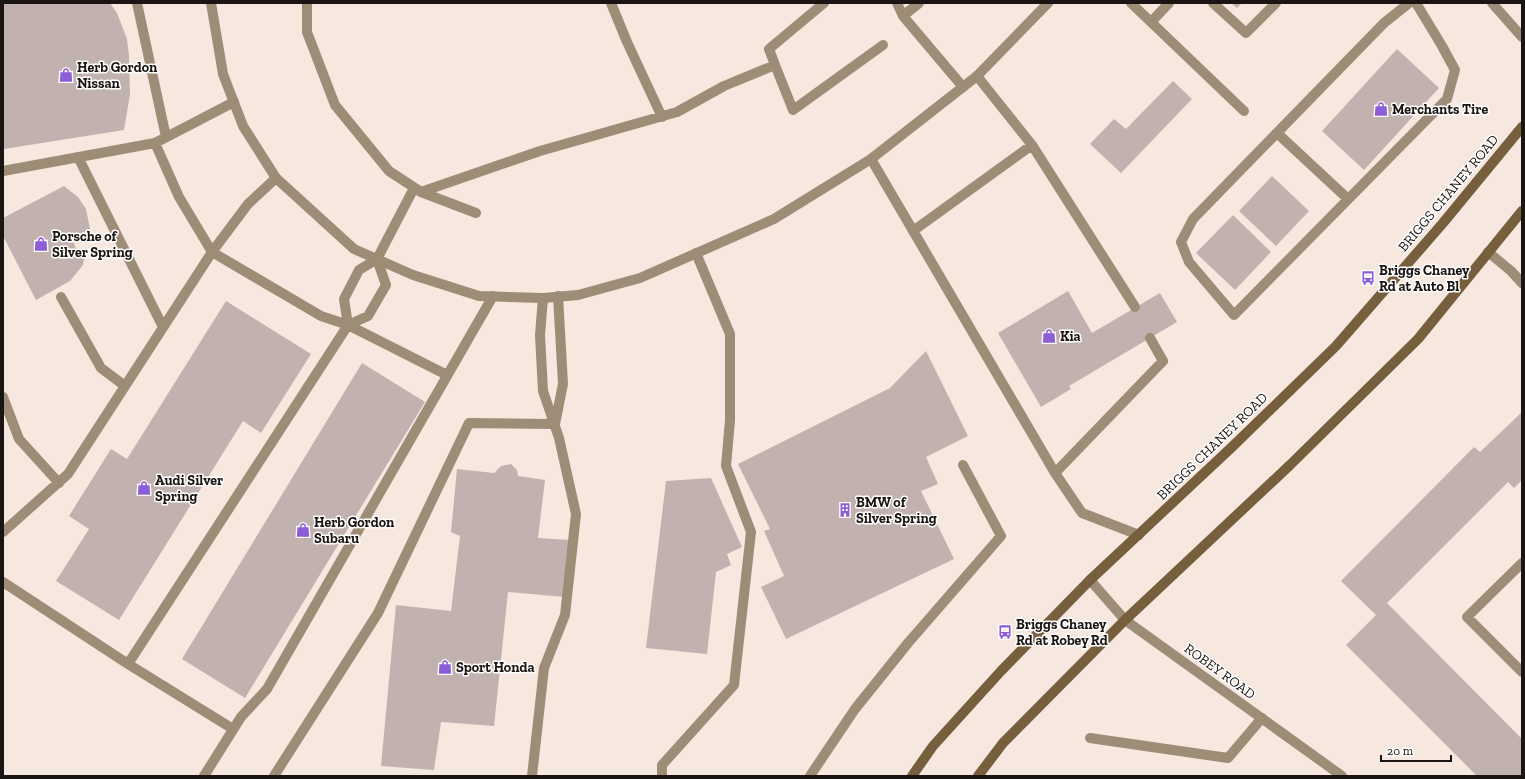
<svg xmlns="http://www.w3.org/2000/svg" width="1525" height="779" font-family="'Zilla Slab',serif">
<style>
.building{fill:#c2b2af}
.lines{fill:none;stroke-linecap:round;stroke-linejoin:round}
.service{stroke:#9d8c76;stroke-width:10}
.minor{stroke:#9d8c76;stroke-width:10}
.tertiary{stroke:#9d8c76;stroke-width:10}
.secondary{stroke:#775f3e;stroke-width:10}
.labels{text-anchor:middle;stroke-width:3;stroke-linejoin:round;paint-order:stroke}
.poi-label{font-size:14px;font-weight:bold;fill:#1a1512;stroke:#fff;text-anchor:start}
.street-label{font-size:14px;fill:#1a1512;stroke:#fff}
</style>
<rect width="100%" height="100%" fill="#f6e7df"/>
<path class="building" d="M3,3H110L117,13L127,39L129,56L130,94L124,130L4,149Z
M1231,3H1242L1237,8Z
M1397,49L1439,88L1364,170L1322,131Z
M1173,81L1192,99L1121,173L1090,144L1114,119L1126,129Z
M1272,176L1309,211L1276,246L1239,211Z
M64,186L78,197L86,209L90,229L72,239L77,251L86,248L83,265L70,281L36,300L3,236V218Z
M1233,215L1271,252L1235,290L1196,253Z
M1068,291L1092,333L1160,293L1177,322L1069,386L1071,389L1041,407L998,333Z
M226,301L311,354L261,433L243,421L119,620L56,581L89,529L69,516L111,449L127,459Z
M926,351L968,436L926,457L938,484L921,491L954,559L786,639L761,587L784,576L764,531L770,529L738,464L890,388Z
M362,363L425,402L245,698L182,659Z
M1522,412V480L1514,488L1508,482L1387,603L1522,739V776H1477L1346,645L1376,615L1341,581L1474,447L1480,452Z
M511,464L517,470L518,476L545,480L538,538L571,540L565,597L508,592L494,726L441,722L434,770L381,766L396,605L451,611L460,536L451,532L457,469L494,473L501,466Z
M711,478L742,547L727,554L731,565L716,572L707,654L646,648L666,481Z"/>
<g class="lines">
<path class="service" d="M137,3L166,137
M307,3V32L335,105L389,171L421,192L476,213
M611,3L627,42L662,117
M897,3L903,16L963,87
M1131,3L1244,111
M1213,3L1246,33L1276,3
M1409,3L1384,23L1193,219L1181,242L1189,262L1234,315L1447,99L1455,70L1442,46L1416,3
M903,16L919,3
M1151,22L1169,3
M775,65L769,49L824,3
M977,76L1032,145L1135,307
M1277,133L1348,199
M155,143L179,197L212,252L248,204L276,178
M78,157L163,327
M871,159L1055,473
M3,171L155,143L234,102
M421,192L540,151L677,112L724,86L775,65L793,110L883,45
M913,231L1032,145
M1488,252L1511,271L1522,283
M61,297L101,368L125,386
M348,325L344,299L359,270L377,259L414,188
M3,397L19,439L59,483
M555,424L563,384L558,296
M3,532L68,474L212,252L321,316L348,325L447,375
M1139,535L1082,513L1055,473L1163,361L1150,338
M1522,563L1467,617L1522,672
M3,582L128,664
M233,729L128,664L348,325L368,316L386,285L377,259
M1090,738L1228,758L1262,718
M204,776L241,717L267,689L493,296
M274,776L378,613L469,423L555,424
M532,776L544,668L565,615L576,514L559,438L543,391L540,335L543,298
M662,776V765L734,685L751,532L726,466L730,420V334L696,253
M810,776L855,709L908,643L1001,536L963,465"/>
<path class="minor" d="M211,3L223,74L243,126L276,178L354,249L413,275L479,296L543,298L578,295L640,278L774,219L871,159L977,76L1048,3
M1492,3L1522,37"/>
<path class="tertiary" d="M1090,580L1125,620L1342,776"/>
<path class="secondary" d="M912,776L933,746L1001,671L1090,580L1232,447L1336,346L1443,223L1522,127
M978,776L1003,743L1125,620L1290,465L1418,339L1522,211"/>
</g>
<defs>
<symbol id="shop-bare" viewBox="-9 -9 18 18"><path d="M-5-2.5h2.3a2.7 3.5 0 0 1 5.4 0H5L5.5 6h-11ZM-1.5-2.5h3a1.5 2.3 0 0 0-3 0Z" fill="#8c5dd7" stroke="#fff" stroke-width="2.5" paint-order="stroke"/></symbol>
<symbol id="bus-bare" viewBox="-9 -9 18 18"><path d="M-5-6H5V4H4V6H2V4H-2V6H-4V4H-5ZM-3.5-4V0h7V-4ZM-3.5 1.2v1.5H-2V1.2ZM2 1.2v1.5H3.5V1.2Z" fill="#8c5dd7" stroke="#fff" stroke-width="2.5" paint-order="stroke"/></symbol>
<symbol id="building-bare" viewBox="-9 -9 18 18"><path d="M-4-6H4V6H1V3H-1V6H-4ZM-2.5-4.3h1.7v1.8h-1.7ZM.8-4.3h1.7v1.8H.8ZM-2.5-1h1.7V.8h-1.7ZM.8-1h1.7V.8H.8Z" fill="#8c5dd7" stroke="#fff" stroke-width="2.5" paint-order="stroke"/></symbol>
</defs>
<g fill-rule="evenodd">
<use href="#shop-bare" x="56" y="65" width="20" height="20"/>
<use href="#shop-bare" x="1371" y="99" width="20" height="20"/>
<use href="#shop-bare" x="31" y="234" width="20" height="20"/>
<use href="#bus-bare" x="1358" y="268" width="20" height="20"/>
<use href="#shop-bare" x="1039" y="326" width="20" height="20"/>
<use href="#shop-bare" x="134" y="478" width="20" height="20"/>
<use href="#building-bare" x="835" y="500" width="20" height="20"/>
<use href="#shop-bare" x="293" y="520" width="20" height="20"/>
<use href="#bus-bare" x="995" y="622" width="20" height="20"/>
<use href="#shop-bare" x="435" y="657" width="20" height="20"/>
</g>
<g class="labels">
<g class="poi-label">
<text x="77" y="72">Herb Gordon<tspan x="77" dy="16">Nissan</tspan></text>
<text x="1392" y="114">Merchants Tire</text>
<text x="52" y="241">Porsche of<tspan x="52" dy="16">Silver Spring</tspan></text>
<text x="1379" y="275">Briggs Chaney<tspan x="1379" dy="16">Rd at Auto Bl</tspan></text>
<text x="1060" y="341">Kia</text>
<text x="155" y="485">Audi Silver<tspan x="155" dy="16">Spring</tspan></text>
<text x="856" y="507">BMW of<tspan x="856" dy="16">Silver Spring</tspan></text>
<text x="314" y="527">Herb Gordon<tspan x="314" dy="16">Subaru</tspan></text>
<text x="1016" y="629">Briggs Chaney<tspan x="1016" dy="16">Rd at Robey Rd</tspan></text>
<text x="456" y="672">Sport Honda</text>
</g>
<g class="street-label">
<text transform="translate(1448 193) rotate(-50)" y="5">BRIGGS CHANEY ROAD</text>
<text transform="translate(1212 446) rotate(-44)" y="5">BRIGGS CHANEY ROAD</text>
<text transform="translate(1220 671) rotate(36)" y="5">ROBEY ROAD</text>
</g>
</g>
<rect width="1525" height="779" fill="none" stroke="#1a1512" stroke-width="8"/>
<path d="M1381 755v6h70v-6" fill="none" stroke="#1a1512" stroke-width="2"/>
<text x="1387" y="755" font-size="12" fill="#1a1512" stroke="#ffffff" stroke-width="3" paint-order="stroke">20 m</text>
</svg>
